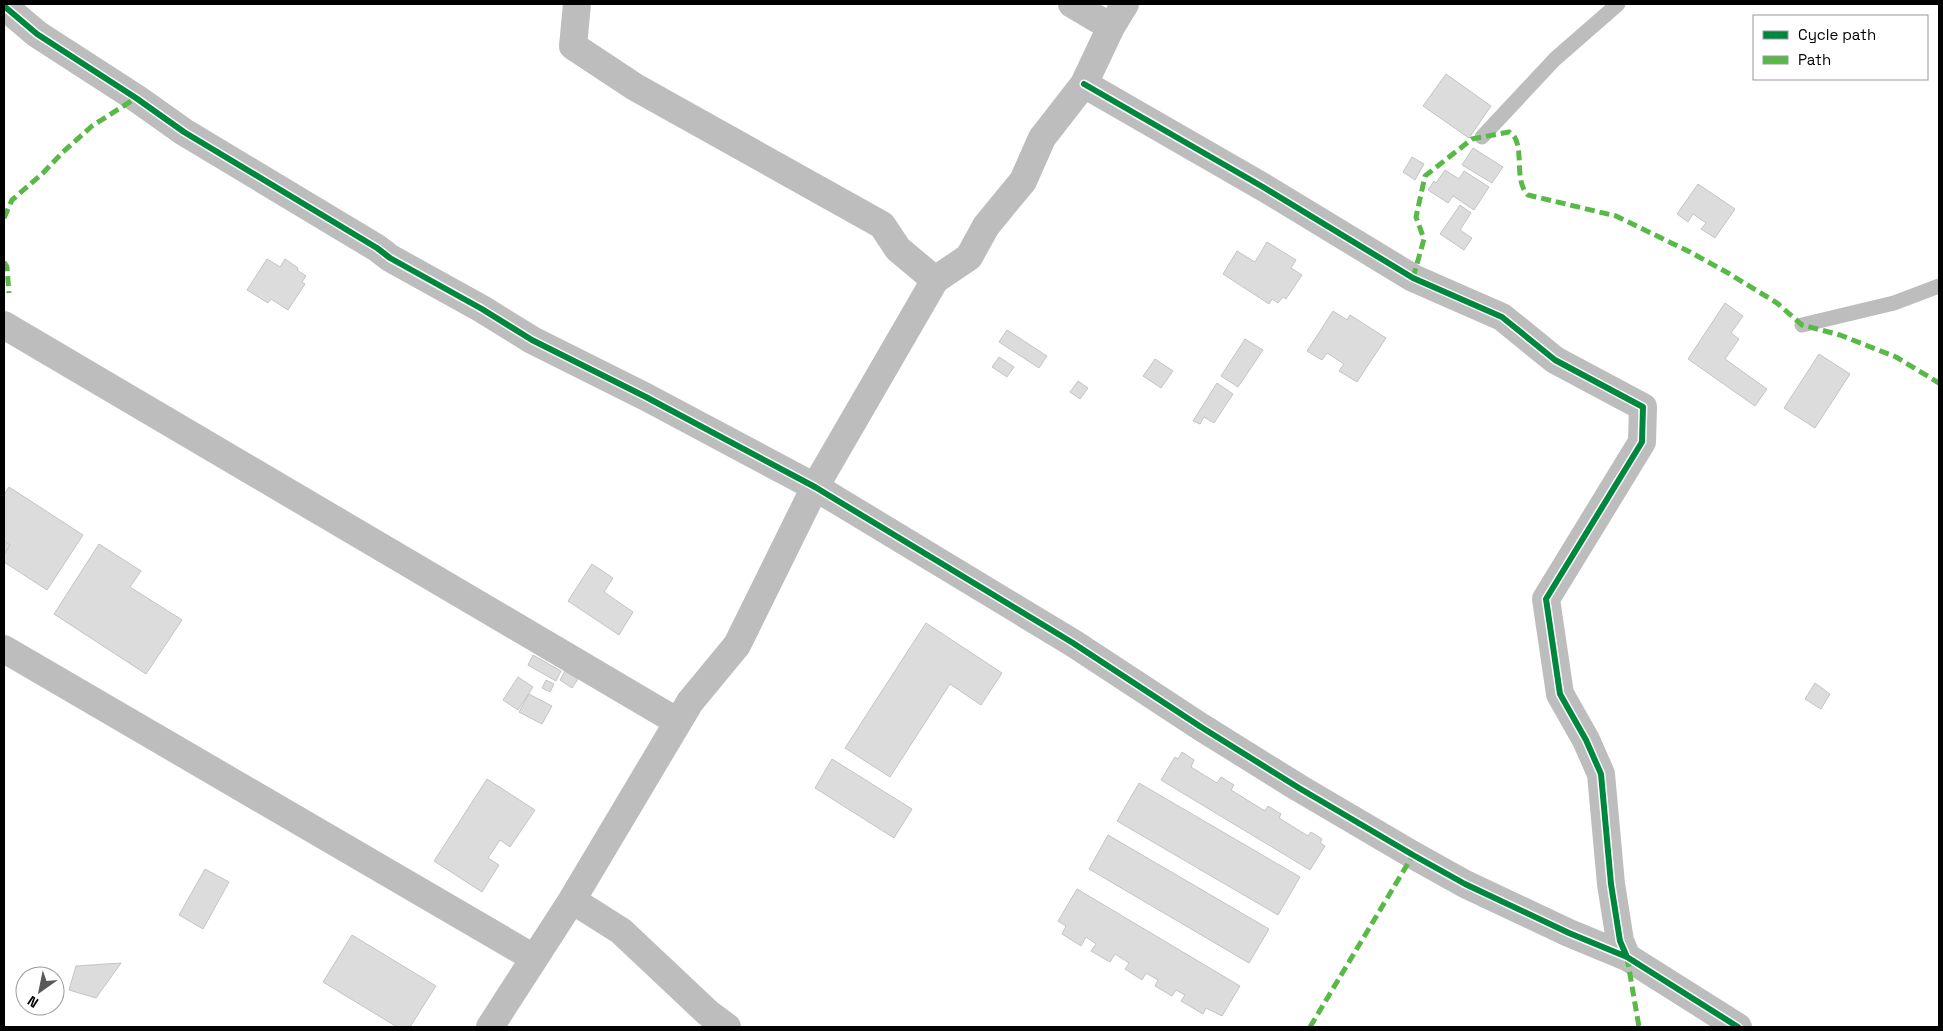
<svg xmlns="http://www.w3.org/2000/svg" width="1943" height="1031" font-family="'Space Grotesk',sans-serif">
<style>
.building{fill:#dcdcdc;stroke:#c4c4c4}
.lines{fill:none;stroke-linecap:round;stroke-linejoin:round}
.service{stroke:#bdbdbd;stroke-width:15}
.minor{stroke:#bdbdbd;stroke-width:28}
.quiet{stroke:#58b947;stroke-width:5;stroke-dasharray:10 5;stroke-linecap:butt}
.cycleway-casing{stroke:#fff;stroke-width:9}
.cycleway{stroke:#00873e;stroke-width:6}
</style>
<rect width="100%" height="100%" fill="#fff"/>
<path class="building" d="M1446,74L1491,106L1469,138L1423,106Z
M1473,148L1503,167L1492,183L1462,165Z
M1412,157L1424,164L1415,180L1403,172Z
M1445,170L1459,179L1464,171L1489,187L1474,210L1453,196L1448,203L1428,190L1434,181L1436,183Z
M1698,184L1735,209L1715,238L1701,229L1706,223L1693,214L1688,222L1677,214Z
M1460,205L1471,213L1460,230L1472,238L1464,250L1440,234Z
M1267,242L1296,260L1291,268L1302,275L1286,299L1283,297L1278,303L1272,299L1269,304L1223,274L1237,251L1255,262Z
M267,259L280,267L285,259L298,268L297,270L306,276L302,282L305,284L288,310L271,299L268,303L247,290Z
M1725,303L1743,316L1731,333L1739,339L1725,359L1767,389L1755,406L1688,359Z
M1333,311L1347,320L1350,315L1386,338L1357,382L1339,371L1344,364L1327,353L1322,360L1307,351Z
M1007,330L1047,356L1039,368L999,342Z
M1245,339L1263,350L1238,387L1221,376Z
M1819,354L1850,374L1815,428L1784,408Z
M999,357L1014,367L1007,377L992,367Z
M1155,359L1173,371L1161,388L1143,376Z
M1078,381L1088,388L1080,399L1070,392Z
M1217,383L1233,394L1214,423L1204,417L1200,424L1193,421Z
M9,487L83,535L47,590L4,562V495Z
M4,541L10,545L4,555Z
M99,544L141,571L130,587L182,620L146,674L54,614Z
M592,564L613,578L604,592L633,612L619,635L568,601Z
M926,623L1002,673L981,705L950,684L890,777L845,748Z
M533,655L561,671L556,681L528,665Z
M565,671L578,679L572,688L560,680Z
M518,677L533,687L518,710L503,700Z
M546,680L554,684L550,692L542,688Z
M1815,683L1830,694L1821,709L1805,699Z
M529,694L552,706L542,724L519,712Z
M1182,752L1194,760L1191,767L1217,783L1221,777L1234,785L1231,790L1265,811L1268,806L1281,814L1279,818L1308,836L1311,832L1322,839L1320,843L1325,846L1310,870L1161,780L1175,757L1178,759Z
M832,759L912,809L894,838L815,788Z
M487,779L535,810L510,847L500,840L488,858L499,865L482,892L434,861Z
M1139,783L1300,877L1278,915L1117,821Z
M1108,835L1269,929L1249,963L1089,869Z
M205,869L229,882L203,929L179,915Z
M1077,889L1240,986L1222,1016L1206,1008L1203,1014L1181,1001L1185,995L1176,990L1172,996L1155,986L1158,980L1146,973L1142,980L1125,969L1129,963L1115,954L1110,962L1091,951L1096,944L1086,937L1081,946L1062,934L1066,926L1058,921Z
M352,935L436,986L410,1027H397L323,982Z
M121,963L96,998L69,990L76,966Z"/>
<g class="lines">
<path class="service" d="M1482,137L1555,59L1618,4
M1802,325L1894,303L1939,286"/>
<path class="minor" d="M577,4L573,46L635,87L882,225L898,249L935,280
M1072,4L1111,27
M4,6L37,34L136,98L184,132L377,248L390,258L482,309L532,340L646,397L815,487L1073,643L1201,727L1299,788L1413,855L1465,884L1569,933L1627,957L1738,1027
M1084,84L1263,187L1413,278L1502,317L1555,360L1643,407L1642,442L1546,599L1560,694L1586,740L1601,774L1611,884L1620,941L1627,957
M4,325L678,722
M4,649L534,958
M572,900L621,931L708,1013L727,1027
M490,1027L572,900L690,702L737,645L815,487L935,280L969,257L986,226L1023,181L1042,138L1084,84L1111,27L1125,4"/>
<path class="quiet" d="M4,218L12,200L43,173L63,152L92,126L136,98
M4,262L7,267L9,293
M1413,278L1424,239L1416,217L1425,176L1472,139L1509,132C1527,141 1512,180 1528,195L1616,216L1690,252L1728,273L1777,303L1802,325L1840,335L1896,357L1939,383
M1627,957L1639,1027
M1310,1027L1413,855"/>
<defs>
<path id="cycleway" d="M4,6L37,34L136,98L184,132L377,248L390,258L482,309L532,340L646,397L815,487L1073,643L1201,727L1299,788L1413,855L1465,884L1569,933L1627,957L1738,1027
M1084,84L1263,187L1413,278L1502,317L1555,360L1643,407L1642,442L1546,599L1560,694L1586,740L1601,774L1611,884L1620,941L1627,957"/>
</defs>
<use href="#cycleway" class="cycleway-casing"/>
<use href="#cycleway" class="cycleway"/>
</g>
<rect width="1943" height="1031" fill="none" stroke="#000000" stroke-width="10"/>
<rect x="1753" y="15" width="175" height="65" fill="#ffffff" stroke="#999999"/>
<rect x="1763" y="31" width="25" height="8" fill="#00873e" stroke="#999999"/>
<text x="1798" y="40" font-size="15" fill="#000000">Cycle path</text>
<rect x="1763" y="56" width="25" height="8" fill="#58b947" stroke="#999999"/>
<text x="1798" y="65" font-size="15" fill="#000000">Path</text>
<g transform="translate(40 991) rotate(213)"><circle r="24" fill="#ffffff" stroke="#999999"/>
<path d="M0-4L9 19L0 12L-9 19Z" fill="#595959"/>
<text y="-8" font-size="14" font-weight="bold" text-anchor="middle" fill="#000000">N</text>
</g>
</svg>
